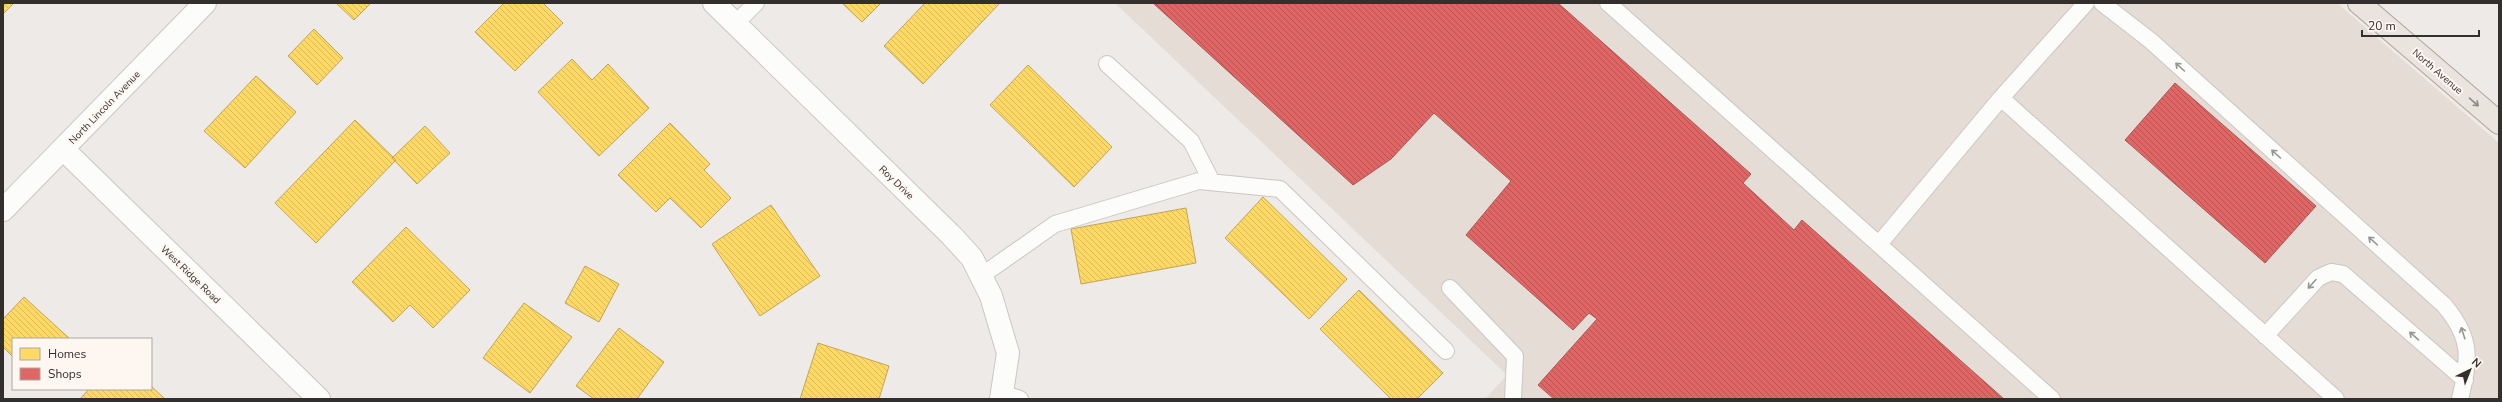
<svg xmlns="http://www.w3.org/2000/svg" width="2502" height="402" font-family="'Nunito Sans',sans-serif">
<style>
.built{fill:#e5dcd5}
.homes{fill:url(#homes-back-hatch);stroke:#c2a655}
.shops{fill:url(#shops-back-hatch);stroke:#ac5655}
.lines{fill:none;stroke-linecap:round;stroke-linejoin:round}
.lane-casing{stroke:#cac6c4;stroke-width:18}
.street-casing{stroke:#cac6c4;stroke-width:24}
.primary-casing{stroke:#ada49a;stroke-width:24}
.lane{stroke:#fcfcfb;stroke-width:16}
.street{stroke:#fcfcfb;stroke-width:22}
.primary{stroke:#e9e4de;stroke-width:22}
.oneway{stroke:#979694}
.oneway2{stroke:#8e8a86}
.labels{text-anchor:middle;stroke-width:4;stroke-linejoin:round;paint-order:stroke}
.street-label{font-size:10px;fill:#322f2d;stroke:#fef7f1}
</style>
<defs>
<pattern id="homes-back-hatch" width="6" height="6" patternUnits="userSpaceOnUse"><rect width="6" height="6" fill="#ffd966"/><path d="M-1 5l2 2M0 0l6 6M5-1l2 2" fill="none" stroke="#dbbb59"/></pattern>
<pattern id="shops-back-hatch" width="6" height="6" patternUnits="userSpaceOnUse"><rect width="6" height="6" fill="#e06666"/><path d="M-1 5l2 2M0 0l6 6M5-1l2 2" fill="none" stroke="#b65454"/></pattern>
</defs>
<rect width="100%" height="100%" fill="#eeeae7"/>
<path class="built" d="M1115,3H2337L2499,143V399H1485L1507,375Z"/>
<path class="homes" d="M3,3H14L3,14Z
M336,3H371L354,20Z
M504,3H543L563,23L515,71L475,32Z
M842,3H881L862,22Z
M925,3H1000L923,84L884,46Z
M314,29L343,58L317,85L288,56Z
M572,59L592,80L608,64L649,108L599,156L538,92Z
M1028,65L1112,147L1074,187L990,105Z
M256,76L296,112L245,168L204,131Z
M355,120L396,160L316,243L275,203Z
M670,123L710,164L704,170L731,198L701,228L670,198L656,212L618,175Z
M425,126L450,153L417,184L392,158Z
M1263,197L1347,279L1309,319L1225,238Z
M771,205L820,276L760,316L712,244Z
M1186,208L1196,263L1081,284L1071,229Z
M406,227L470,290L433,328L410,305L393,322L352,282Z
M585,266L619,284L599,322L565,303Z
M1359,290L1443,373L1417,399H1391L1320,329Z
M24,297L70,339H13V357L3,347V319Z
M524,303L572,337L530,393L483,358Z
M619,328L664,362L637,399H594L576,386Z
M818,343L889,366L879,399H800Z
M151,386L165,399H80L89,389H151Z"/>
<path class="shops" d="M1153,3H1558L1751,174L1743,183L1794,230L1802,220L2004,399H1554L1538,385L1597,319L1589,313L1573,330L1466,235L1511,181L1434,113L1391,159L1353,185Z
M2175,83L2316,206L2265,263L2125,140Z"/>
<g class="lines">
<defs>
<path id="lane" d="M1608,3L2052,399
M2102,3L2151,41L2444,305C2472,338 2470,358 2460,399
M735,24L756,3
M1107,64L1191,141L1212,182
M2001,98L2336,399
M1879,244L2001,98L2086,3
M981,276L1055,224L1199,181L1280,189L1446,351
M1450,288L1515,356L1513,399
M2265,336L2318,278L2331,272L2343,274L2465,380
M1002,393L1020,399"/>
<path id="street" d="M714,3L952,236L972,258L991,296L1008,353L1001,399
M63,149L319,399
M3,210L205,3"/>
<path id="primary" d="M2359,3L2499,123"/>
</defs>
<use href="#lane" class="lane-casing"/>
<use href="#street" class="street-casing"/>
<use href="#primary" class="primary-casing"/>
<use href="#lane" class="lane"/>
<use href="#street" class="street"/>
<use href="#primary" class="primary"/>
</g>
<defs><path id="oneway-shaft" d="M-6 0H5M1.5-3L5.5 0L1.5 3" fill="none" stroke-width="1.6" stroke-linecap="round" stroke-linejoin="round"/></defs>
<g class="oneway">
<use href="#oneway-shaft" transform="translate(2180 67) rotate(-138)"/>
<use href="#oneway-shaft" transform="translate(2276 154) rotate(-138)"/>
<use href="#oneway-shaft" transform="translate(2373 241) rotate(-138)"/>
<use href="#oneway-shaft" transform="translate(2312 284) rotate(132)"/>
<use href="#oneway-shaft" transform="translate(2463 333) rotate(-108)"/>
<use href="#oneway-shaft" transform="translate(2414 336) rotate(-139)"/>
</g>
<use class="oneway2" href="#oneway-shaft" transform="translate(2474 102) rotate(41)"/>
<g class="labels">
<g class="street-label">
<text transform="translate(2438 71) rotate(41)" y="4">North Avenue</text>
<text transform="translate(104 107) rotate(-46)" y="4">North Lincoln Avenue</text>
<text transform="translate(897 182) rotate(44)" y="4">Roy Drive</text>
<text transform="translate(191 274) rotate(44)" y="4">West Ridge Road</text>
</g>
</g>
<rect width="2502" height="402" fill="none" stroke="#322f2d" stroke-width="8"/>
<rect x="12" y="338" width="140" height="52" fill="#fef7f1" stroke="#aca7a3"/>
<rect x="20" y="348" width="20" height="12" fill="#ffd966" stroke="#aca7a3"/>
<text x="48" y="358" font-size="12" fill="#322f2d">Homes</text>
<rect x="20" y="368" width="20" height="12" fill="#e06666" stroke="#aca7a3"/>
<text x="48" y="378" font-size="12" fill="#322f2d">Shops</text>
<g transform="translate(2470 370) rotate(43)" stroke="#fef7f1" stroke-width="3" paint-order="stroke">
<path d="M0-3L7 15L0 10L-7 15Z" fill="#322f2d"/>
<text y="-6" font-size="11" font-weight="bold" text-anchor="middle" fill="#322f2d">N</text>
</g>
<path d="M2362 30v6h117v-6" fill="none" stroke="#322f2d" stroke-width="2"/>
<text x="2368" y="30" font-size="12" fill="#322f2d" stroke="#fef7f1" stroke-width="3" paint-order="stroke">20 m</text>
</svg>
